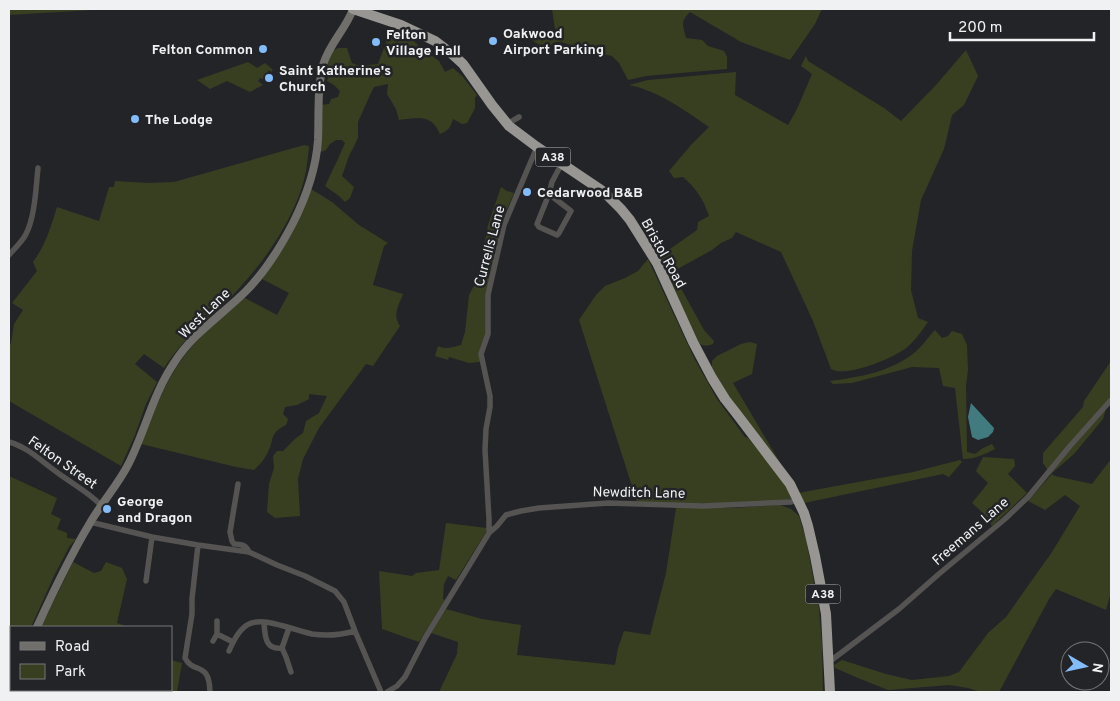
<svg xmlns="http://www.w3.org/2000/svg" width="1120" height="701" font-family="Overpass,sans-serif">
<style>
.green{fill:#383f20}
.water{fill:#417b80}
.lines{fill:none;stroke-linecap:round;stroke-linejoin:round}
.street{stroke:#555452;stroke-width:5.5}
.secondary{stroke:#706f6c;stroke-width:8}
.highway{stroke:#989692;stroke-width:10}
.poi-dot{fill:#83bcfb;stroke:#232427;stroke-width:2}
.labels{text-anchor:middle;stroke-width:5;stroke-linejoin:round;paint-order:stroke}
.shield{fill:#232427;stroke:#b2b4b6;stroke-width:1}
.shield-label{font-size:12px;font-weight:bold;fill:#f0f1f3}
.poi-label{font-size:14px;font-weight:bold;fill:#f0f1f3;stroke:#232427;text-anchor:start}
.street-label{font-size:14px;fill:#f0f1f3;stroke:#232427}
</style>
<rect width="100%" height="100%" fill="#232427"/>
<path class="green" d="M9,9H109L9,15Z
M552,9H823L821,11L815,24L790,60L741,42L690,12C680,21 683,26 686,38L702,40L708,46L724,51L727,57V69L646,76L628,80L619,63L612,56L597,53L561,42H556L545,49L529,38L556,36Z
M390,30L412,39L425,52L431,55L439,61L445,72L453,68L463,77L477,95L475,98V108L472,114L467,123L462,124L453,119C451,127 448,131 440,134C431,113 418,118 399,120L396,109L387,94L388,84L374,87L370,95L358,122V138L349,156L342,176L354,187L350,198L345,202L339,196L325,186L337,161L345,143L342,140H336L330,144L326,150L321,152L320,147V105L329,104L331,99L338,97L340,91L334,85L327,81L329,74L326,70L331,52L338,48H347L352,63L360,66L378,64L388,37L386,32Z
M966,50L978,76L964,105L952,115L944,149L921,200L912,251L911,290L918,318L928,322C921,332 914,342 905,349C891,359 845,378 831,369L813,321L781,252L736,232L732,238L721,243L712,250L672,272L704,330L714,341L713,344C707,346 704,347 699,343L660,261V256L697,230L698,222L709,216C704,200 695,187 683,177L674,178L669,171L691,145L709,127C684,110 659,91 629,85L648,80L736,72L735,95L788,125L797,109L812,74L801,66L806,56L808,61L884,108L901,121L936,85Z
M248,62L257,68L265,63L273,70L271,72L269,70L263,79L260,78L258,81L263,85L250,92L227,81L210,89L197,80Z
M304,145L309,146C308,157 307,169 304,180C292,225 257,272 224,304C202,324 180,343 164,368L144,354L135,364L157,382L146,404L135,435L121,466L9,401V347L11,343L14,324L23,310L12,303L37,271L33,262C45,246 51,227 57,207L99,221L109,187H114L115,181L148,183L174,182Z
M501,187L507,191L514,193L500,225L496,251L486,333L480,362L469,363L449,357L448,360L435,356L438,346C446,350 452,347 461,345L465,332L469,295L478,278L488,225Z
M311,189L332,202L359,225L388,243L384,246L373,285L403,294C399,305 392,315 400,326L373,366L366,364L319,428L303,459L298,479L300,516L275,518L267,512L269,484L274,468L273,456L277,451H283L296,438L303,433L306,421L319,413L327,396L309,394V399L297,405L285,407L283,414L288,419L286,425C268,434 275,440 267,454C264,460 259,465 254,470L236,467L141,444C150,423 158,400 169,380C187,346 215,322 243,297L277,315L289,293L260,278Z
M648,259L694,358L717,399L745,437L748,438C763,456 783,475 791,498L790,500L721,504L637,502L579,320L596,295L605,286L625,278L638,271Z
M935,330L942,338L948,336L952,331L962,334L967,345L968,370L966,386L967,452L975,454L983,448L992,444L995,449C985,454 975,459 963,459L955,388L943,386L939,368L912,367L852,383L833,384L830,381C860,377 890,372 914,353C922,347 928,337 935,330Z
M750,342L757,344L752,374L733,383L785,471L730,399L716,376L712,367V361L717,356L741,344Z
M1111,361V397L1109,398L1103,419L1074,454L1051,474L1055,476L1092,484L1111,459V592L1106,610L1056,589L1049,599L999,692H981L968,688L949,685L888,690L858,678L835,668L834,665L842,660L886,674L912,680L949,676L959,672L988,633L1006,617L1052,552L1080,506L1065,495L1045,510L1028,501L1051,475L1043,463V453L1083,407L1084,401Z
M983,457L1014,459L1015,466L1008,474L1027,493L992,526L980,510L972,503L988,483L976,471Z
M960,460L962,462L949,477L943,474L804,503L798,493L913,472Z
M9,476L57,498L51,514L61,519L57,529L67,533V538L76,539L69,547L54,576L31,627H11V684L9,692Z
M780,505L791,509L799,516L806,539L819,609L822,645L823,692H439L457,654L458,642L431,633L446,609L482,619L521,625L517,655L615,665L618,648L624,631L650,635L666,573L676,508H733Z
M446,523L487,528L486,532L456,580L448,576L444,584L443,599L445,600L419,642L382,629L379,571L412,576L416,573L439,570Z
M73,562L94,573L101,571L106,562L122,568L127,579L117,623L128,627H41Z
M171,660L182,663L177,692H20V690H171Z"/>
<path class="water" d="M971,403L994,428L993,432L988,437L978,440L972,437L968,417Z"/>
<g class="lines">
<path class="street" d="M507,124L519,117
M549,194L571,211L559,233L557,235L539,227L537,224L549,194L552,182L562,163
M9,255C15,248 22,242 26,234C35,217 36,187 38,168
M9,442C28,447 42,462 58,473C73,484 88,492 101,505
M238,484L230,532L232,541L234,544C241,544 246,545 249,552
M90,522L152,537L198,545L249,552L277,565L305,576L335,591L344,602L355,631L381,692
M489,533V519L485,450L486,429L490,407V396L481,354L488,334V295L504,225L537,147
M198,545L192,599V614L185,658C194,675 209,660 210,692
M146,581L152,537
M264,623C265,636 265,650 282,648
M289,628L282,648L286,657L291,672
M217,634L233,642
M213,641L217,634V621
M229,651C233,642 238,631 247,625C262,615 295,631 312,634C326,636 341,635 355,631
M829,662L899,609L940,573L1005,519L1028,497L1070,446L1111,400
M387,692L397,686L405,677L425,638L489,533L497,526L506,515L521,511L539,508L608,503L703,506L791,502L798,499"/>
<path class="secondary" d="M37,627C53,592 70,556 90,523C102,502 118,485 129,463C145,431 153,394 174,363C192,334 222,315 246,291C264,273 281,246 293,223C306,197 316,170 318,140C319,115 317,90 323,65C329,44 346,29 353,9
M15,692L16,690"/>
<path class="highway" d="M353,9L401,25L435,41L451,53L463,64L492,105L509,126L537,147L604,192L621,209L630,220L657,263L693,342L712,378L725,399L736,413L790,484L804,513L808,526L815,556L826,614L830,692"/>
</g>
<g class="poi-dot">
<circle cx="493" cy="41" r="5"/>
<circle cx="376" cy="42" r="5"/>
<circle cx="263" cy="49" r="5"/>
<circle cx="269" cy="78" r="5"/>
<circle cx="135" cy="119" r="5"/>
<circle cx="527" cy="192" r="5"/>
<circle cx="107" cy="509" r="5"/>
</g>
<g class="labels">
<g class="shield">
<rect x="535.5" y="147.5" width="35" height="19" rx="4"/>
<rect x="805.5" y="584.5" width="35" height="19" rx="4"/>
</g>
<g class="shield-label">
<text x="553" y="161">A38</text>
<text x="823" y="598">A38</text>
</g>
<g class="poi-label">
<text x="503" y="38">Oakwood<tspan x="503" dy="16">Airport Parking</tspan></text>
<text x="386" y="39">Felton<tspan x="386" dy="16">Village Hall</tspan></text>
<text x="253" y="54" text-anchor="end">Felton Common</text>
<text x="279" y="75">Saint Katherine's<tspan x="279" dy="16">Church</tspan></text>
<text x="145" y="124">The Lodge</text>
<text x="537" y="197">Cedarwood B&amp;B</text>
<text x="117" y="506">George<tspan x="117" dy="16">and Dragon</tspan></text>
</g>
<g class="street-label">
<text transform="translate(489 246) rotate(-75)" y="5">Currells Lane</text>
<text transform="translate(664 253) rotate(61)" y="5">Bristol Road</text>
<text transform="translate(204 313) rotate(-44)" y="5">West Lane</text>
<text transform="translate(63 462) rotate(35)" y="5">Felton Street</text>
<text transform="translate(639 492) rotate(1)" y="5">Newditch Lane</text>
<text transform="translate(970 531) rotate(-41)" y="5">Freemans Lane</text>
</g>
</g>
<rect width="1120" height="701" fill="none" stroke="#f0f1f3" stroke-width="20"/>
<rect x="10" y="626" width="162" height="65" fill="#232427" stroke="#757679"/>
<rect x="20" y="642" width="25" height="8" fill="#706f6c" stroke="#757679"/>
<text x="55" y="651" font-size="15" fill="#f0f1f3">Road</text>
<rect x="20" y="664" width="25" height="15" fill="#383f20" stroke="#757679"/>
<text x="55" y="676" font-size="15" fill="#f0f1f3">Park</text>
<g transform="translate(1085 666) rotate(99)"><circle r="24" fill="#232427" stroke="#757679"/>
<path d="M0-4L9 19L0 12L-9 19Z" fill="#83bcfb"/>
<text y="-8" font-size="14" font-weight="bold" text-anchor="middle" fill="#f0f1f3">N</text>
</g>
<path d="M950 32v8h144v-8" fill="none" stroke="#f0f1f3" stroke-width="2.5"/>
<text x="958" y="32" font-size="15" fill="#f0f1f3" stroke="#232427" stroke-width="4" paint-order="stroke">200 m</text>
</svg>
